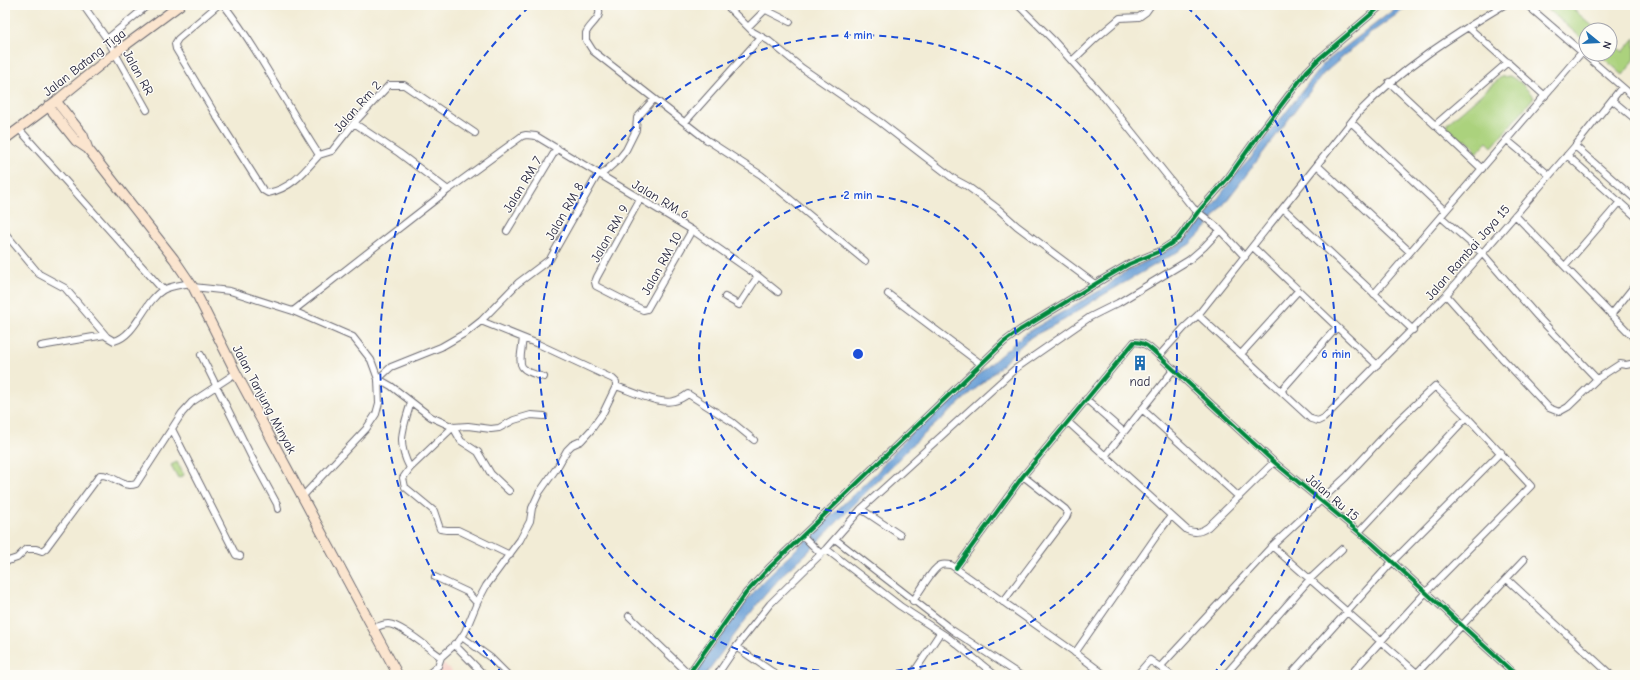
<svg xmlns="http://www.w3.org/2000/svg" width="1640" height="680" font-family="'Comic Neue',sans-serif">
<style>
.built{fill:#f7d1c9}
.green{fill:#abd27d;stroke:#667a5c}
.water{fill:#699fd6;stroke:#466088}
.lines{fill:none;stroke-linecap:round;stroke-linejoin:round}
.minor-casing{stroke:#6b6971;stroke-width:8}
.secondary-casing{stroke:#6b6971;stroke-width:11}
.minor{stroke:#fff;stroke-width:6}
.secondary{stroke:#fbe5cf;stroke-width:9}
.cycleway-casing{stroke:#fdfcf7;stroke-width:6}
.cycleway{stroke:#00873e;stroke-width:4}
.ring{fill:none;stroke:#1d4ed8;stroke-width:2;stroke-dasharray:7 5}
.labels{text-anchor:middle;stroke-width:3;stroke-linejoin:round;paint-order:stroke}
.street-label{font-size:13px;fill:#22223b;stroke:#fdfcf7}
.poi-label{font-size:13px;fill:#22223b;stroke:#fdfcf7}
.centre{fill:#1d4ed8;stroke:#fdfcf7;stroke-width:2}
.ring-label{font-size:12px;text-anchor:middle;font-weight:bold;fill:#1d4ed8;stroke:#fdfcf7;stroke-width:3;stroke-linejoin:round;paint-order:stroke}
</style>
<rect width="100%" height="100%" fill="#fdfcf7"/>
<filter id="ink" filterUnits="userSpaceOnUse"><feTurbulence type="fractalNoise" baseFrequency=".025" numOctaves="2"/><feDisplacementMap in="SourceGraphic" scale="8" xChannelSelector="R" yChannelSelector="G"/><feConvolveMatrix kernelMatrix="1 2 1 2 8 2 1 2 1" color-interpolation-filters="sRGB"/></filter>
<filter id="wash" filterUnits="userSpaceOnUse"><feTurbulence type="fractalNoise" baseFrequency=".012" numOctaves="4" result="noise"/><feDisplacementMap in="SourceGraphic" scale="16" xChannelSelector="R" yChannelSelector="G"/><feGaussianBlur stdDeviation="0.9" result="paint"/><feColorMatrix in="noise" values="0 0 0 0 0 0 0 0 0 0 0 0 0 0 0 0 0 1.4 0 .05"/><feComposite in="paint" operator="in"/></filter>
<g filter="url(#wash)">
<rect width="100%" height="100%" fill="#f2ecd6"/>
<path class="built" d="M444,664L455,675H433Z"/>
<path class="green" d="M1543,5H1577L1573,9L1597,30H1586V42Z
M1635,38V59L1623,75L1599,54H1610V41L1623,52Z
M1510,76L1521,83L1534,97L1492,147L1487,142L1476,153L1473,151L1475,148L1466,139L1461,143L1448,130V123L1501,77Z
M177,462L184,475L178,478L171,465Z"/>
<path class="water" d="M1400,5H1410L1372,32L1323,74L1205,229L1190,244L1174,254L1096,299L1064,320L1031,337L1017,349L998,369L912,445L805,555L785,572L758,603L705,675H693L748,599L765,579L877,472L910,434L1026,333L1106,287L1120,275L1181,243L1192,233L1237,173L1250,159L1323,64Z"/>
</g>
<g filter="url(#ink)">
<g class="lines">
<defs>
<path id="minor" d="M83,5L107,39L147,110
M218,5L178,39L175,44L176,49L215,114L263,190L268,193C292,188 304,172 319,155
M224,5C260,52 287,106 319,155
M597,5C605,17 590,23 586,33C586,35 586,38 586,40L593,51L707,140L761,175L865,261
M726,5L753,32L769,41L802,68L880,122L954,179L967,186L997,208L1017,226L1096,285
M1018,5L1053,40L1104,97L1193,208L1217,227L1245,257
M1527,5L1635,98
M764,9L790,22
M748,27L763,12L765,5
M1468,27L1545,96
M107,39L148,5
M1072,61L1094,40L1120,18L1139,17L1146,12L1151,5
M1389,82L1482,169
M1612,100L1635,119
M685,122L761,37
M1351,122L1445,211
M354,123L399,153L448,190L522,136L526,135L536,136L692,230L758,276L778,292
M1435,125L1508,62
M19,129L163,290
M1507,140L1549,175
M1575,146L1635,199
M319,155L332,151L354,123L389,85H404L475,133
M1567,155L1635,216
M1318,166L1410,252
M601,175L618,160L626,150L636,130L637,118L654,99
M640,199L597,277L595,282L596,286L643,310L647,309L692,230
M1284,209L1413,330
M1515,215L1635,339
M1441,217L1482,253L1537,316L1597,379
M507,231L557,148
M5,233L39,274L65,288L107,337L114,341C136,336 144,301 163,290C170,286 182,285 190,283
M1253,247L1377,365
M1565,266L1620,202
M193,287L230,291L293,311L353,337L371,360L378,379L379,403L376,414L366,429L302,497
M888,294L981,364
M1374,294L1582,52
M1446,295L1503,359L1549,408L1559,412L1568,407L1597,379L1620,364L1626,365L1635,363
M725,297L739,305L758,276
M293,311L448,190
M1198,315L1311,419L1318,421L1324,418L1446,295L1575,146L1622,87
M1611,315L1635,285
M523,338C520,365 514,369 544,377
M41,346L105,335
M1241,354L1298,291
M201,355L252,458L277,504L278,509
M1159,356L1184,328L1198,315L1359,112C1402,68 1452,36 1504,5
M378,379L391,367L441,347L467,332L481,321L518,283L550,259L598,174
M378,381L384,382L391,386L431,417L453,427L468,426L491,429L499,428L514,420L531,415L544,416
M616,386C631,391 659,405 674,401C679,400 684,397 688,394L732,422L754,440
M1281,391L1337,327
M1086,399L1124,432
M1142,409L1239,497
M1068,422L1187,530C1195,534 1201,532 1208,527L1274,462
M453,427L410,468L403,478L405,487L434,511L440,529L447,530H458L510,555
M453,427L461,441L478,452L491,474L509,491
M172,429L236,555L240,556
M1105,456L1174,369
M410,468C396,442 403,429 411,402
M861,509L900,535
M1359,532L1467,417
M803,536L821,554
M835,539L952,630L1020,675
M1272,546L1419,675
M826,549L900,606L949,638L995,675
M5,562L17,558L26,549H36L42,551L46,548L100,475C114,474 122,489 136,484L182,413L192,402L236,373
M956,568L1023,476L1134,342C1146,342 1151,349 1159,356L1274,462L1372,543L1516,675
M435,577L467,592L477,603
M1507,579L1611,675
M913,601C919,593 933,567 941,565C944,564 948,565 951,565L1073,651L1105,675
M1003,602L1066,518L1068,513L1065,509L1023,476
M629,616L689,674
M373,628C378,627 383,624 388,624C402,625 429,649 441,657
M462,637L491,658L508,675
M454,644L484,675
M736,647L774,673
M1075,653L1159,532L1171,516
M1160,667L1272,546L1346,477L1398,421L1435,386L1467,417L1531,486L1426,592L1350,675
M427,675L438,666L441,657L459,641L465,632L477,603L486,586L520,540L530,521L532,508L539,493L558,466L567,450L572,445L581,441L591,430L603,413L616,386V382L613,379L538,344L481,321
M688,675L746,593L769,568L1004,342L1020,330L1105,278L1129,264L1158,252L1178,239L1198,212L1228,178L1260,133L1307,71L1320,58L1382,5
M717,675L736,647L770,604L826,549L861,509L1015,369L1090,317L1118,303L1189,260L1204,247L1220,230
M912,675L940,633
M1137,675L1150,660L1171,675
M1225,675L1310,579L1342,549
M1290,675L1392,562L1501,452
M1415,675L1524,560"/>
<path id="secondary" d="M56,101L83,135L88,149
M48,106L76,141L88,149L174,259L193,287L236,373L398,675
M5,139L56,101L115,53L180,5"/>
</defs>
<use href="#minor" class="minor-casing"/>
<use href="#secondary" class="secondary-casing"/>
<use href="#minor" class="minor"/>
<use href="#secondary" class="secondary"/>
<defs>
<path id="cycleway" d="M956,568L1023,476L1134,342C1146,342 1151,349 1159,356L1274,462L1372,543L1516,675
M688,675L746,593L769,568L1004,342L1020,330L1105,278L1129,264L1158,252L1178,239L1198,212L1228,178L1260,133L1307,71L1320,58L1382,5"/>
</defs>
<use href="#cycleway" class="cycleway-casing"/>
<use href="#cycleway" class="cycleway"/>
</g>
</g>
<g class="ring">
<circle cx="858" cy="354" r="159"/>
<circle cx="858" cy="354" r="319"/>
<path d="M503 674A478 478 0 0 1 529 7M1187 7A478 478 0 0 1 1213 674"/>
</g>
<defs>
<symbol id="building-bare" viewBox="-9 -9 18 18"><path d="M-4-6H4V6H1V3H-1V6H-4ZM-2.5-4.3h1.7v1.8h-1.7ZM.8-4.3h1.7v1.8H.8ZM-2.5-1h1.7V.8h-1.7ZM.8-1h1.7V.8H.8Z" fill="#1f6fb2" stroke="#fdfcf7" stroke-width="2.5" paint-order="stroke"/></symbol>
</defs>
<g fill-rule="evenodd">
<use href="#building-bare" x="1129" y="352" width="22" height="22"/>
</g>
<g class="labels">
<g class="street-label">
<text transform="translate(84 62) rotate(-38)" y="5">Jalan Batang Tiga</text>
<text transform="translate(139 72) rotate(61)" y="5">Jalan RR</text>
<text transform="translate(357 106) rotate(-48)" y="5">Jalan Rm 2</text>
<text transform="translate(522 184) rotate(-59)" y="5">Jalan RM 7</text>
<text transform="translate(661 199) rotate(31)" y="5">Jalan RM 6</text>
<text transform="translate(564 211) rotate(-60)" y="5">Jalan RM 8</text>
<text transform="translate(609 233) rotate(-61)" y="5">Jalan RM 9</text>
<text transform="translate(1467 252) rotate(-49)" y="5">Jalan Rambai Jaya 15</text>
<text transform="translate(661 263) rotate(-61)" y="5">Jalan RM 10</text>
<text transform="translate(265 399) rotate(62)" y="5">Jalan Tanjung Minyak</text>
<text transform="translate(1333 497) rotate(40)" y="5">Jalan Ru 15</text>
</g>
<g class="poi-label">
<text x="1140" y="386">nad</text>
</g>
</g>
<circle cx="858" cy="354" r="6" class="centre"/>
<g class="ring-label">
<text x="858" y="39">4 min</text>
<text x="858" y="199">2 min</text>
<text x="1336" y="358">6 min</text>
</g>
<rect width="1640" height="680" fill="none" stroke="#fdfcf7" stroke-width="20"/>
<g transform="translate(1598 42) rotate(108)"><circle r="19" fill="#fdfcf7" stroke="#a5a5ac"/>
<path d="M0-3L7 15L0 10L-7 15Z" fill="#1f6fb2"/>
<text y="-6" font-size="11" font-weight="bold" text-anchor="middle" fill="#22223b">N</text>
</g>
</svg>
